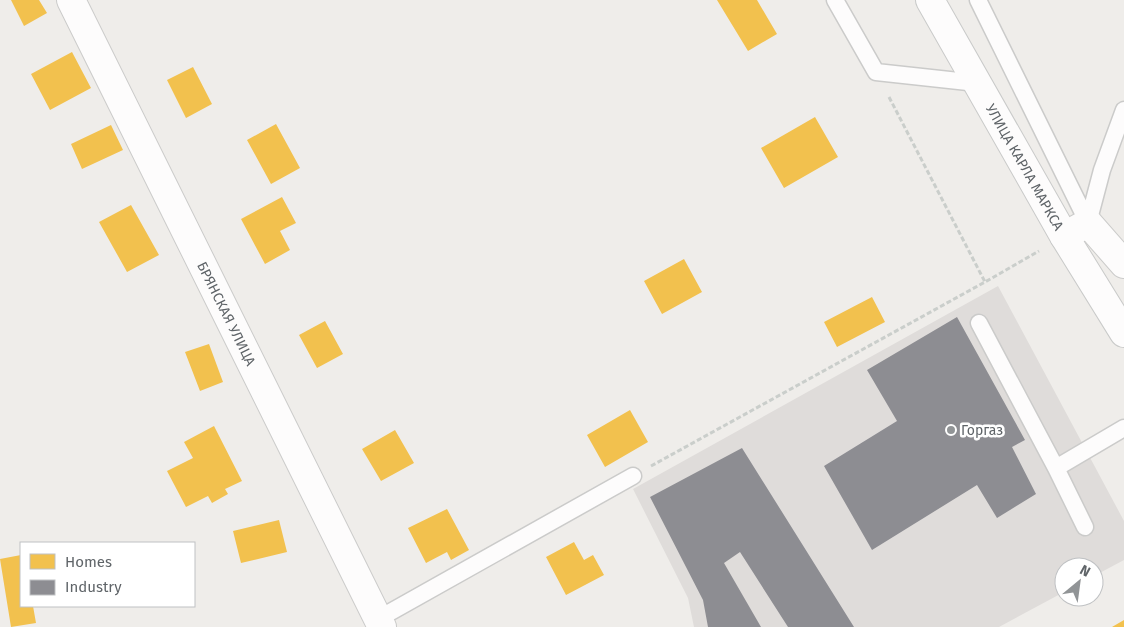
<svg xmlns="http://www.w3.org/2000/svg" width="1124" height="627" font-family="'Fira Sans',sans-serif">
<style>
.industrial{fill:#dfdcda}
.homes{fill:#f2c14e}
.industry{fill:#8d8d92}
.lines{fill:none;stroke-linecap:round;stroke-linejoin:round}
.service-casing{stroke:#cbcbca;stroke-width:19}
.minor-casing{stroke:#cbcbca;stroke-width:30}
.secondary-casing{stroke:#c9cac9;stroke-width:30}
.path{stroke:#cacecb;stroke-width:3;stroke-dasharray:5 2.5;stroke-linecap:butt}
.service{stroke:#fdfcfc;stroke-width:16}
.minor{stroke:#fdfcfc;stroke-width:28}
.secondary{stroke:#fdfcfc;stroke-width:28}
.poi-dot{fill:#919496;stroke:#fff;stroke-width:2}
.labels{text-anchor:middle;stroke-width:5;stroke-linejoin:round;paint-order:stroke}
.street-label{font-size:14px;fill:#5f6468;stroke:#fff}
.poi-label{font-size:14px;fill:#5f6468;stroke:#fff;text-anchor:start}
</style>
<rect width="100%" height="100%" fill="#efedea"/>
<path class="industrial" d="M998,286L1124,521V560L1094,576V567H1064V592L999,627H694L688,598L633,489Z"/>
<path class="homes" d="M11,0H39L47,13L24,26Z
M717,0H757L777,34L748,51Z
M72,52L91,88L50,110L31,74Z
M193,67L212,104L186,118L167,80Z
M815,117L838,157L784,188L761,148Z
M276,124L300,168L271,184L247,140Z
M111,125L123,150L82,169L71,144Z
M282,197L296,223L280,231L290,250L265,264L241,219Z
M131,205L159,255L127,272L99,222Z
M684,259L702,292L662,314L644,281Z
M872,297L885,322L837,347L824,322Z
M325,321L343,354L317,368L299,335Z
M209,344L223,382L200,391L185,352Z
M630,410L648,442L605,467L587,435Z
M214,426L242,481L225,489L228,494L212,503L208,496L186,507L167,471L193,458L184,442Z
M395,430L414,463L381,481L362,449Z
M447,509L469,550L451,560L447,552L426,563L408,528Z
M279,520L287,552L241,563L233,531Z
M574,542L584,560L593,555L604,575L566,595L546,557Z
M21,555V606H33L36,623L11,627L0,559Z
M1124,620V627H1112Z"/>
<path class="industry" d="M957,317L1025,440L1012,447L1036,494L997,518L977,485L872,550L824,466L897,421L867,370Z
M742,448L854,627H788L740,552L724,563L761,627H708L703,600L650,497Z"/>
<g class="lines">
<defs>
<path id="service" d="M835,0L876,72L977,83
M978,0L1088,223
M1088,223L1102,170L1124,110
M979,323L1056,468L1085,527
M1056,468L1124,428
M378,619L633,476"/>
<g id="minor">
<path id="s1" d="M71,0L382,627"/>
<path d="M1064,236L1088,223L1124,264"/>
</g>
<g id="secondary">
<path id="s2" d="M930,0L1064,236L1124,333"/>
</g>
</defs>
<use href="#service" class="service-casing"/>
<use href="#minor" class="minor-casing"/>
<use href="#secondary" class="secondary-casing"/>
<path class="path" d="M889,97L985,282
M651,466L985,282L1039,251"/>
<use href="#service" class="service"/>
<use href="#minor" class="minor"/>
<use href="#secondary" class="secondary"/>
</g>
<circle class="poi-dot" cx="951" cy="430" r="5"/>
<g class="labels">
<g class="street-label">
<text dy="5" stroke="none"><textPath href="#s2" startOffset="192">УЛИЦА КАРЛА МАРКСА</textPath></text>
<text dy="5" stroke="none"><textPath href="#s1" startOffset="350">БРЯНСКАЯ УЛИЦА</textPath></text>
</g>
<g class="poi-label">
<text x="961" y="435">Горгаз</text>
</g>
</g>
<rect x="20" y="542" width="175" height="65" fill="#ffffff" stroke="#bfc1c3"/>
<rect x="30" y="554" width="25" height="15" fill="#f2c14e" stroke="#bfc1c3"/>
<text x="65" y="567" font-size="15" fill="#5f6468">Homes</text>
<rect x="30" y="580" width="25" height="15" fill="#8d8d92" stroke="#bfc1c3"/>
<text x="65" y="592" font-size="15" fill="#5f6468">Industry</text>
<g transform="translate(1079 582) rotate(29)"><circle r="24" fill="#ffffff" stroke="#bfc1c3"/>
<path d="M0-4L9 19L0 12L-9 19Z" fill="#919496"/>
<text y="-8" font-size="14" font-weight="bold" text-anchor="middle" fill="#5f6468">N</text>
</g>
</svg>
